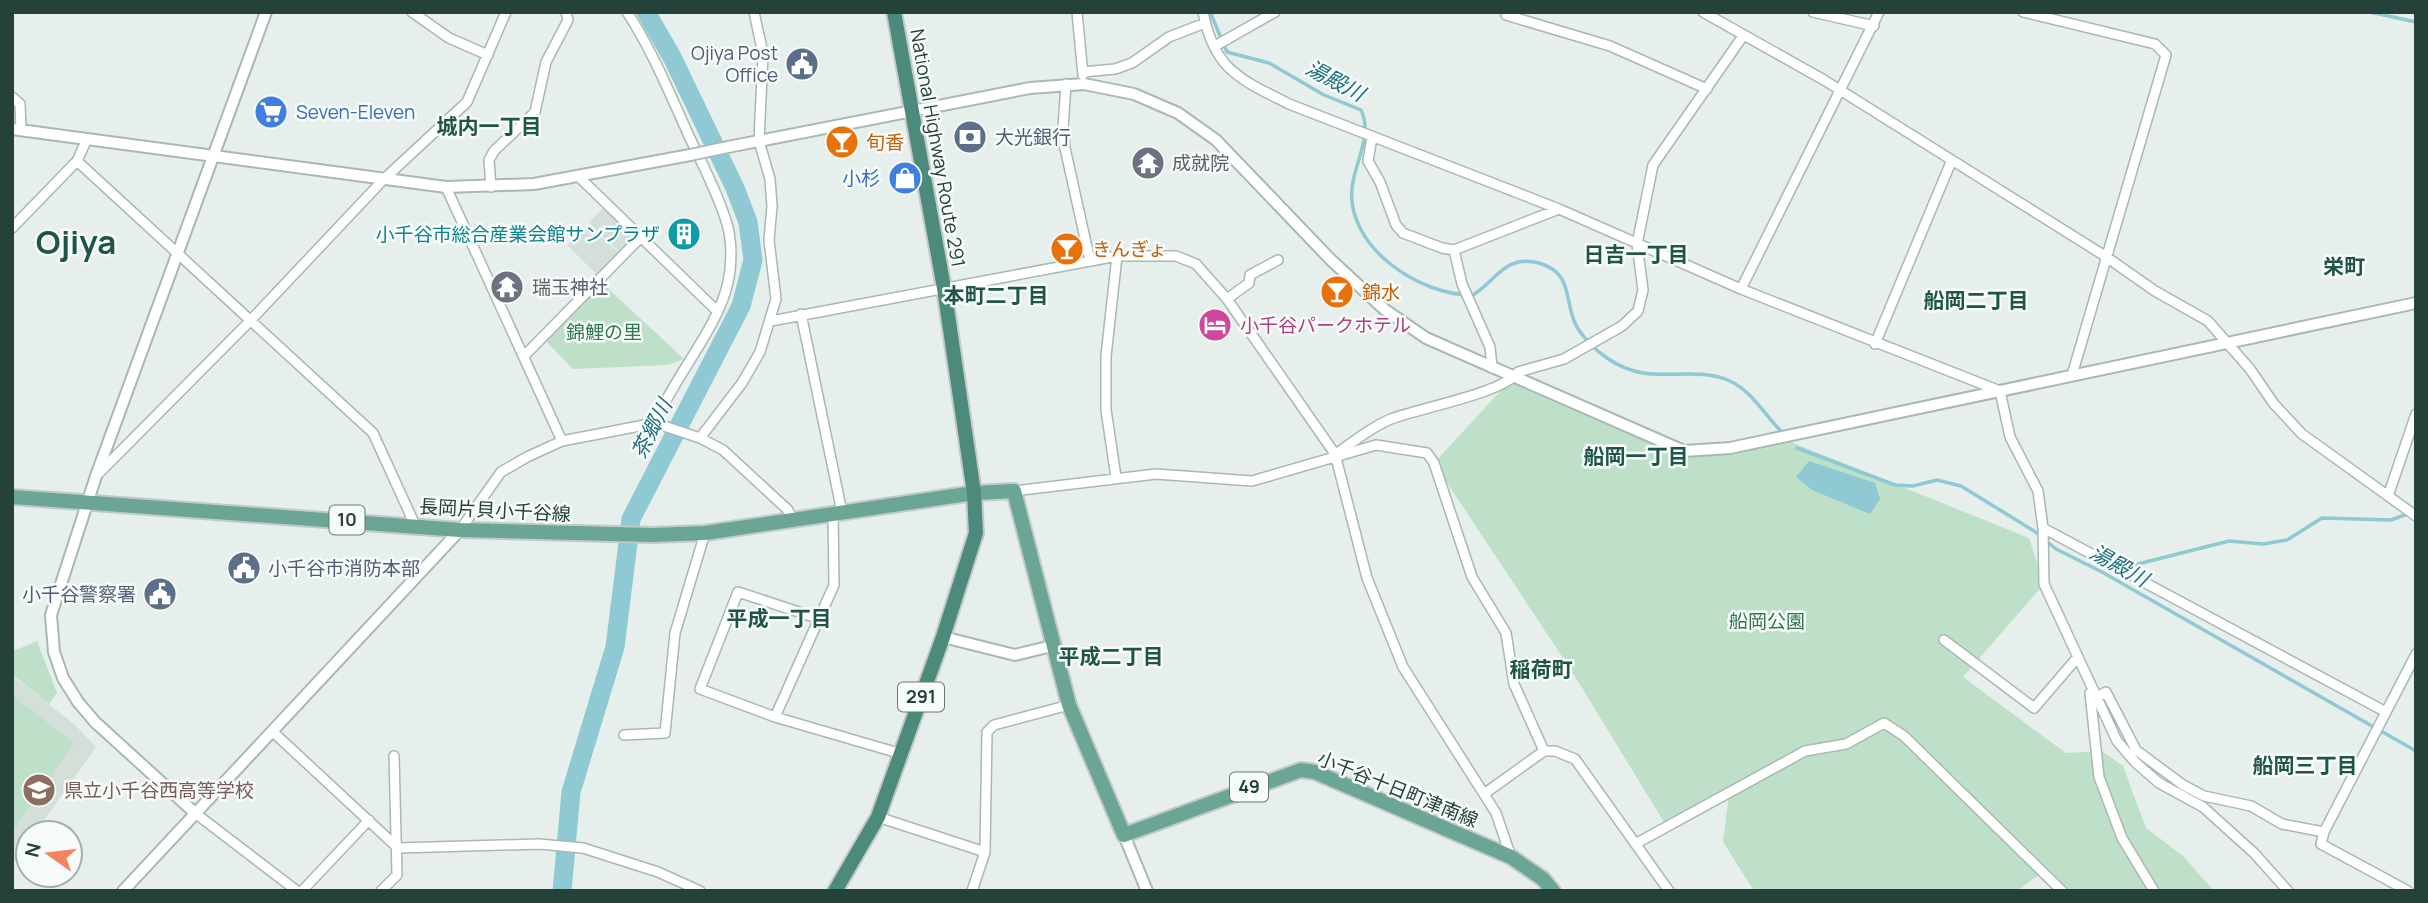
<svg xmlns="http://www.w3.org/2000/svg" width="2428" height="903" font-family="Manrope,'Noto Sans JP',sans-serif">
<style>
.built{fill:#d4dfda}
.green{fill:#bfe0c8}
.water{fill:#8ec9d4}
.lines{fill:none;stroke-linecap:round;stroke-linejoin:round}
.stream{stroke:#8ec9d4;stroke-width:3.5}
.river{stroke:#8ec9d4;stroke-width:19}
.minor-casing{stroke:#a8b8b2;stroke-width:12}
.tertiary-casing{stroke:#a8b8b2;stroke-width:14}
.primary-casing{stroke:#c2cac8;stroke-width:18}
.trunk-casing{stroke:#c2cac8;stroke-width:18}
.minor{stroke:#fff;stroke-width:9}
.tertiary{stroke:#fff;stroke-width:10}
.primary{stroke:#6aa596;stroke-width:14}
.trunk{stroke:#4c8a7c;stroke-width:14}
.tertiary-bridge-casing{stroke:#a8b8b2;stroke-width:14;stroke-linecap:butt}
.tertiary-bridge{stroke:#fff;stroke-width:10}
.labels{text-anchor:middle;stroke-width:5;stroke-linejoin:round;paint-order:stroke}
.shield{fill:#f7fbf9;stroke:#637a73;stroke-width:2}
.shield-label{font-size:18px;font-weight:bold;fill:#24423a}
.service-label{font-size:19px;fill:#4e5e75;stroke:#f7fbf9;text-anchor:end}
.shop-label{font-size:19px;fill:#366cbe;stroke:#f7fbf9;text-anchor:start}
.food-label{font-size:19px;fill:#c56008;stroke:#f7fbf9;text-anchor:start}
.street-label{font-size:19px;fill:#24423a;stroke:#f7fbf9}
.worship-label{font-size:19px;fill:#5b616d;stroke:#f7fbf9;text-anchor:start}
.culture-label{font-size:19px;fill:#0d838f;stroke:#f7fbf9;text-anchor:end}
.hotel-label{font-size:19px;fill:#b23c85;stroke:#f7fbf9;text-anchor:start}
.park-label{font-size:19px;fill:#2d7a4b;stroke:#f7fbf9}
.education-label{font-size:19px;fill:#785e54;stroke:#f7fbf9;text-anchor:start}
.water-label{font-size:21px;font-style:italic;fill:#1c6f80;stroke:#f7fbf9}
.neighbourhood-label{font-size:21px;font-weight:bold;fill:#1f5548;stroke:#f7fbf9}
.town-label{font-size:33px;font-weight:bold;fill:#1f5548;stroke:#f7fbf9}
</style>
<rect width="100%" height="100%" fill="#e6efeb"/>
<path class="built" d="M605,206L636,238L621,253L589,223Z
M588,224L620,254L598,276L567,245Z
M12,675L75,725L96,747L35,833H28V842L12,865Z"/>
<path class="green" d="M601,282L684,359L668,365L573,369L545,340Z
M1518,372L1684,451L1781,438L2029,538L2044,584L1963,677L2066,753L2102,751L2123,766L2146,828L2183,856L2214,891H2062L2043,872L2017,891H1754L1723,842L1729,793L1667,827L1571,670L1434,463Z
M37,641L57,693L49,704L12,674V647L16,650Z
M12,695L74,743L12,832Z"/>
<path class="water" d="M1809,461L1875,483L1880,499L1870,514L1812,490L1796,477Z"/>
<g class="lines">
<path class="stream" d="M1210,12L1227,52L1269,63L1324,95L1361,110C1373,135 1355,161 1352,188C1346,247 1420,296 1473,295C1497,280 1505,254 1539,263C1573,273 1564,299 1575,323C1581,336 1595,350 1607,358C1651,389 1690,363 1730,381C1752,391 1766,417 1783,433
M2370,12L2416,22
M1797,448L1895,485L1913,486L1937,480L1961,486L2034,531L2056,549L2102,572L2416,751
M2122,568L2229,541L2263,544L2287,540L2322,518L2391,520L2410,513"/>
<path class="river" d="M562,891L571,792L615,647L631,519L741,306L753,260L748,222L735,188L672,57L646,12"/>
<defs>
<path id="minor" d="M412,12L449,38L488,55
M627,12C652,50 670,94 689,136C702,164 718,193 727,224C732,241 732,264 728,282C719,327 673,378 655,423
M1077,12L1083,75
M1203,12C1214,70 1240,79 1289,104L1559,209L1741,289L2000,391L2010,437L2038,491L2043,528L2044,584L2117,741L2135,762L2159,783L2203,807L2254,853L2288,891
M1703,12L1824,80L2105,256L2155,291L2208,321L2250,369L2274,404L2302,434L2416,516
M1813,12L1874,26
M2023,12L2155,44L2166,55L2072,375
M1506,15L1610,46L1707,89
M1215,46L1275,12
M1083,72L1115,69L1132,63L1169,37L1205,23
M1066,84L1063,128L1065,148L1090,261
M12,97L20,104L21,130
M1372,137L1368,161L1380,182L1396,225L1403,233L1442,248L1454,250L1559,209
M77,161L373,433L415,525
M579,177L716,310
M446,187L562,441
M491,187L489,160L494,151L535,112L546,62L568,20L566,12
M12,228L77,161L87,139
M1454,250L1462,284L1490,347L1492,368
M1741,289L1879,12
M1227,299L1249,283L1250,275L1278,260
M801,314L842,512
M771,321L1117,256H1176L1196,264L1227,299L1335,454L1367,578L1403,667L1496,813L1511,857
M1875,344L1951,162
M525,355L641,237
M700,438L742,383L760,352L776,299L769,240L772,206L770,179L759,141L763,54L754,12
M1340,451C1356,440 1373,426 1391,419C1419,408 1504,393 1518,372L1564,359L1622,326L1638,311L1643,290L1637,244L1653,165L1743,36
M96,476L250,321L384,179L467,102L506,12
M1116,477L1106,410V356L1117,256
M1014,491L1156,474L1252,481L1376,445L1427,453L1434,463L1472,577L1506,633L1514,684L1544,751
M2388,496L2416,414
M2043,528L2386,712
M460,530L501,472L527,457L562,441L655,423L700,438L723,450L788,510L793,521
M817,618L738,592L700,689L775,717L902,754
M1944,640L2034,708L2077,658
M2090,693L2099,777L2122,838L2154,891
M2095,698L2106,692L2136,750L2183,785L2204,796L2251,806L2282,824L2324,832
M775,717L834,585L833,513
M272,731L398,848L539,844L583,848L658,872L700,891
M624,735L665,733L675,633L705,533
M1484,794L1544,751H1555L1575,759L1669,891
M195,813L297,891
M878,817L985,852
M1637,843L1805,751L1846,744L1884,723L1904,736L2062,891
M302,891L369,820
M381,891L397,875L394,756
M972,891L985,852L987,732L994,725L1069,705
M2408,891L2321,844L2324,832L2416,654"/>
<path id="tertiary" d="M12,129L446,187L534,184L690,155
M728,147L1030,88L1084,84L1134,94L1178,113L1216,140L1331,260L1384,309L1426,338L1684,451L1730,448L2416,303
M943,637L1015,655L1052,646
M195,813L95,722L78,702L63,678L54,652L51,615L96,476L266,12
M1124,835L1147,891
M123,891L460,530"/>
<path id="primary" d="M12,497L460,530L652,535L705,533L974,493L1014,491L1069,705L1124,835L1301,770L1315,772L1511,857L1543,879L1553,891"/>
<path id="trunk" d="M835,891L878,817L943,637L976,533L974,493L944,288L894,12"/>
</defs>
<use href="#minor" class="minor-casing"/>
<use href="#tertiary" class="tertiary-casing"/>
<use href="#primary" class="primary-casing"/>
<use href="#trunk" class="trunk-casing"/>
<use href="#minor" class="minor"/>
<use href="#tertiary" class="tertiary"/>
<use href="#primary" class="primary"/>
<use href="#trunk" class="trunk"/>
<defs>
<path id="tertiary-bridge" d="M690,155L728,147"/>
</defs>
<use href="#tertiary-bridge" class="tertiary-bridge-casing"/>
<use href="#tertiary-bridge" class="tertiary-bridge"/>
</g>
<defs>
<symbol id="civic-disc" viewBox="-11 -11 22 22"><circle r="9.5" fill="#5c6f8a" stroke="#f7fbf9"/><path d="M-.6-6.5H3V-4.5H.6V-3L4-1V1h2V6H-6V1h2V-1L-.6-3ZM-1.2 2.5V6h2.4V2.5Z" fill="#fff"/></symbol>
<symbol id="supermarket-disc" viewBox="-11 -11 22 22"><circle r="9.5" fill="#3f7fe0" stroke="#f7fbf9"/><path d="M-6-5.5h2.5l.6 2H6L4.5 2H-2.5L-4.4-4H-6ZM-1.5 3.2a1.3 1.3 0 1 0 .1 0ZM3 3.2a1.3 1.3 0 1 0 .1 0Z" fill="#fff"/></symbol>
<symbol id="bank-disc" viewBox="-11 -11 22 22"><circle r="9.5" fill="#5c6f8a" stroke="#f7fbf9"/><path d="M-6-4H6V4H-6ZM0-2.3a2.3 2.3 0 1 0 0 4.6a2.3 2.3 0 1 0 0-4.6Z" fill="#fff"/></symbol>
<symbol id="bar-disc" viewBox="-11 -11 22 22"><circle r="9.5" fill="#e8710a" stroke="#f7fbf9"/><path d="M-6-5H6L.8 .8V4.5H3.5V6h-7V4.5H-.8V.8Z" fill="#fff"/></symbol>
<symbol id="temple-disc" viewBox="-11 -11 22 22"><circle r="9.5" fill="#6b7280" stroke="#f7fbf9"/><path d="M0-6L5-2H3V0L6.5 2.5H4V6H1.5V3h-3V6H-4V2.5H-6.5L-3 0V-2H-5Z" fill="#fff"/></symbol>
<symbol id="shop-disc" viewBox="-11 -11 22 22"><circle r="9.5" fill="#3f7fe0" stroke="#f7fbf9"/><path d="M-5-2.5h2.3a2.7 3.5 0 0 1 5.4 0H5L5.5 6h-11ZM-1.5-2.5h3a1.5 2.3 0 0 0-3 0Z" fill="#fff"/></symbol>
<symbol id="building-disc" viewBox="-11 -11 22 22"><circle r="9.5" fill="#0f9aa8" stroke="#f7fbf9"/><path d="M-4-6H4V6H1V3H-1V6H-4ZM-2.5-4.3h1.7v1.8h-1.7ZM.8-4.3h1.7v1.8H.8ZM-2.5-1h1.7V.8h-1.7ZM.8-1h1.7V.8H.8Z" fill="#fff"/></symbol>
<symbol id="hotel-disc" viewBox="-11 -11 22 22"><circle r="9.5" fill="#d1479c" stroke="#f7fbf9"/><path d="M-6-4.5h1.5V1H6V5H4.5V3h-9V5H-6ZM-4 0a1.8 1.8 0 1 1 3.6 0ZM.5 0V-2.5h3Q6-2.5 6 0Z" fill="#fff"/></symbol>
<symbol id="school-disc" viewBox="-11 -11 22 22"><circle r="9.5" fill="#8d6e63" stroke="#f7fbf9"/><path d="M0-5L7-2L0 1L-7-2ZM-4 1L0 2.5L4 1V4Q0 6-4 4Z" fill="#fff"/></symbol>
</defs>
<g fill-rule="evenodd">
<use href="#civic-disc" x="783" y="45" width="38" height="38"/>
<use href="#supermarket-disc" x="252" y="93" width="38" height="38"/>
<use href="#bank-disc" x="951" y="118" width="38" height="38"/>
<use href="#bar-disc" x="823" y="123" width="38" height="38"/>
<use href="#temple-disc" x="1129" y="144" width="38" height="38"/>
<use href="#shop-disc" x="886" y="159" width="38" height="38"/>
<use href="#building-disc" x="665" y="215" width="38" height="38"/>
<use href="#bar-disc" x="1048" y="230" width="38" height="38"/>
<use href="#temple-disc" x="488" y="268" width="38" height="38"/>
<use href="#bar-disc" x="1318" y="273" width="38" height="38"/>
<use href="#hotel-disc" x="1196" y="306" width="38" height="38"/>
<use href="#civic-disc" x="225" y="549" width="38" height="38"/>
<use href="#civic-disc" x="141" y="575" width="38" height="38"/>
<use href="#school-disc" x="20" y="771" width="38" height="38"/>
</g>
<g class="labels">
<g class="shield">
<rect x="329.5" y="505.5" width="35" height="29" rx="5"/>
<rect x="898" y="682.5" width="46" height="29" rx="5"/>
<rect x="1230" y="772.5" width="38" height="29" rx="5"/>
</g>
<g class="shield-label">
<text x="347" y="526">10</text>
<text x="921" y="703">291</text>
<text x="1249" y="793">49</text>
</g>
<g class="service-label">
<text x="778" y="60">Ojiya Post<tspan x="778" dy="22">Office</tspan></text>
<text x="995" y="144" text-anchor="start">大光銀行</text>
<text x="268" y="575" text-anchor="start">小千谷市消防本部</text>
<text x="136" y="601">小千谷警察署</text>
</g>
<g class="shop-label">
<text x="296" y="119">Seven-Eleven</text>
<text x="880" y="185" text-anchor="end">小杉</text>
</g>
<g class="food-label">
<text x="866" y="149">旬香</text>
<text x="1092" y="256">きんぎょ</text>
<text x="1362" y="299">錦水</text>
</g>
<g class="street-label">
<text transform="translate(938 148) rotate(80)" y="7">National Highway Route 291</text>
<text transform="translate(495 510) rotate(3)" y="7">長岡片貝小千谷線</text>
<text transform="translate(1398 789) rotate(22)" y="7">小千谷十日町津南線</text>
</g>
<g class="worship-label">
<text x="1172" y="170">成就院</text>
<text x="532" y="294">瑞玉神社</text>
</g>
<g class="culture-label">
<text x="660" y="241">小千谷市総合産業会館サンプラザ</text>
</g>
<g class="hotel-label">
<text x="1240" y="332">小千谷パークホテル</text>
</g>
<g class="park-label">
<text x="604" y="339">錦鯉の里</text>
<text x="1767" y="628">船岡公園</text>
</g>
<g class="education-label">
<text x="64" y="797">県立小千谷西高等学校</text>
</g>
<g class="water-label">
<text transform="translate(1335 81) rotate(28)" y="7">湯殿川</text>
<text transform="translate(652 429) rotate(-63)" y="7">茶郷川</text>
<text transform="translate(2119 566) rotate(29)" y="7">湯殿川</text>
</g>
<g class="neighbourhood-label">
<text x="489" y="134">城内一丁目</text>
<text x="1636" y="262">日吉一丁目</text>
<text x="2344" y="274">栄町</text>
<text x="996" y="303">本町二丁目</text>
<text x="1976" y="308">船岡二丁目</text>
<text x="1636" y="464">船岡一丁目</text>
<text x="779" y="626">平成一丁目</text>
<text x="1111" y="664">平成二丁目</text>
<text x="1541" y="677">稲荷町</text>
<text x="2305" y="773">船岡三丁目</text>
</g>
<g class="town-label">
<text x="76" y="254">Ojiya</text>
</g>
</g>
<rect width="2428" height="903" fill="none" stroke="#24423a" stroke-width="28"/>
<g transform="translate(49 854) rotate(284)"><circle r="33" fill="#f7fbf9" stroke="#a3b1ad" stroke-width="2"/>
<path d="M0-5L12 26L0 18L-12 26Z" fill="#f4845f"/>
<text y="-10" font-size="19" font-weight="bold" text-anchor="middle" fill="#24423a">N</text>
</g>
</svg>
